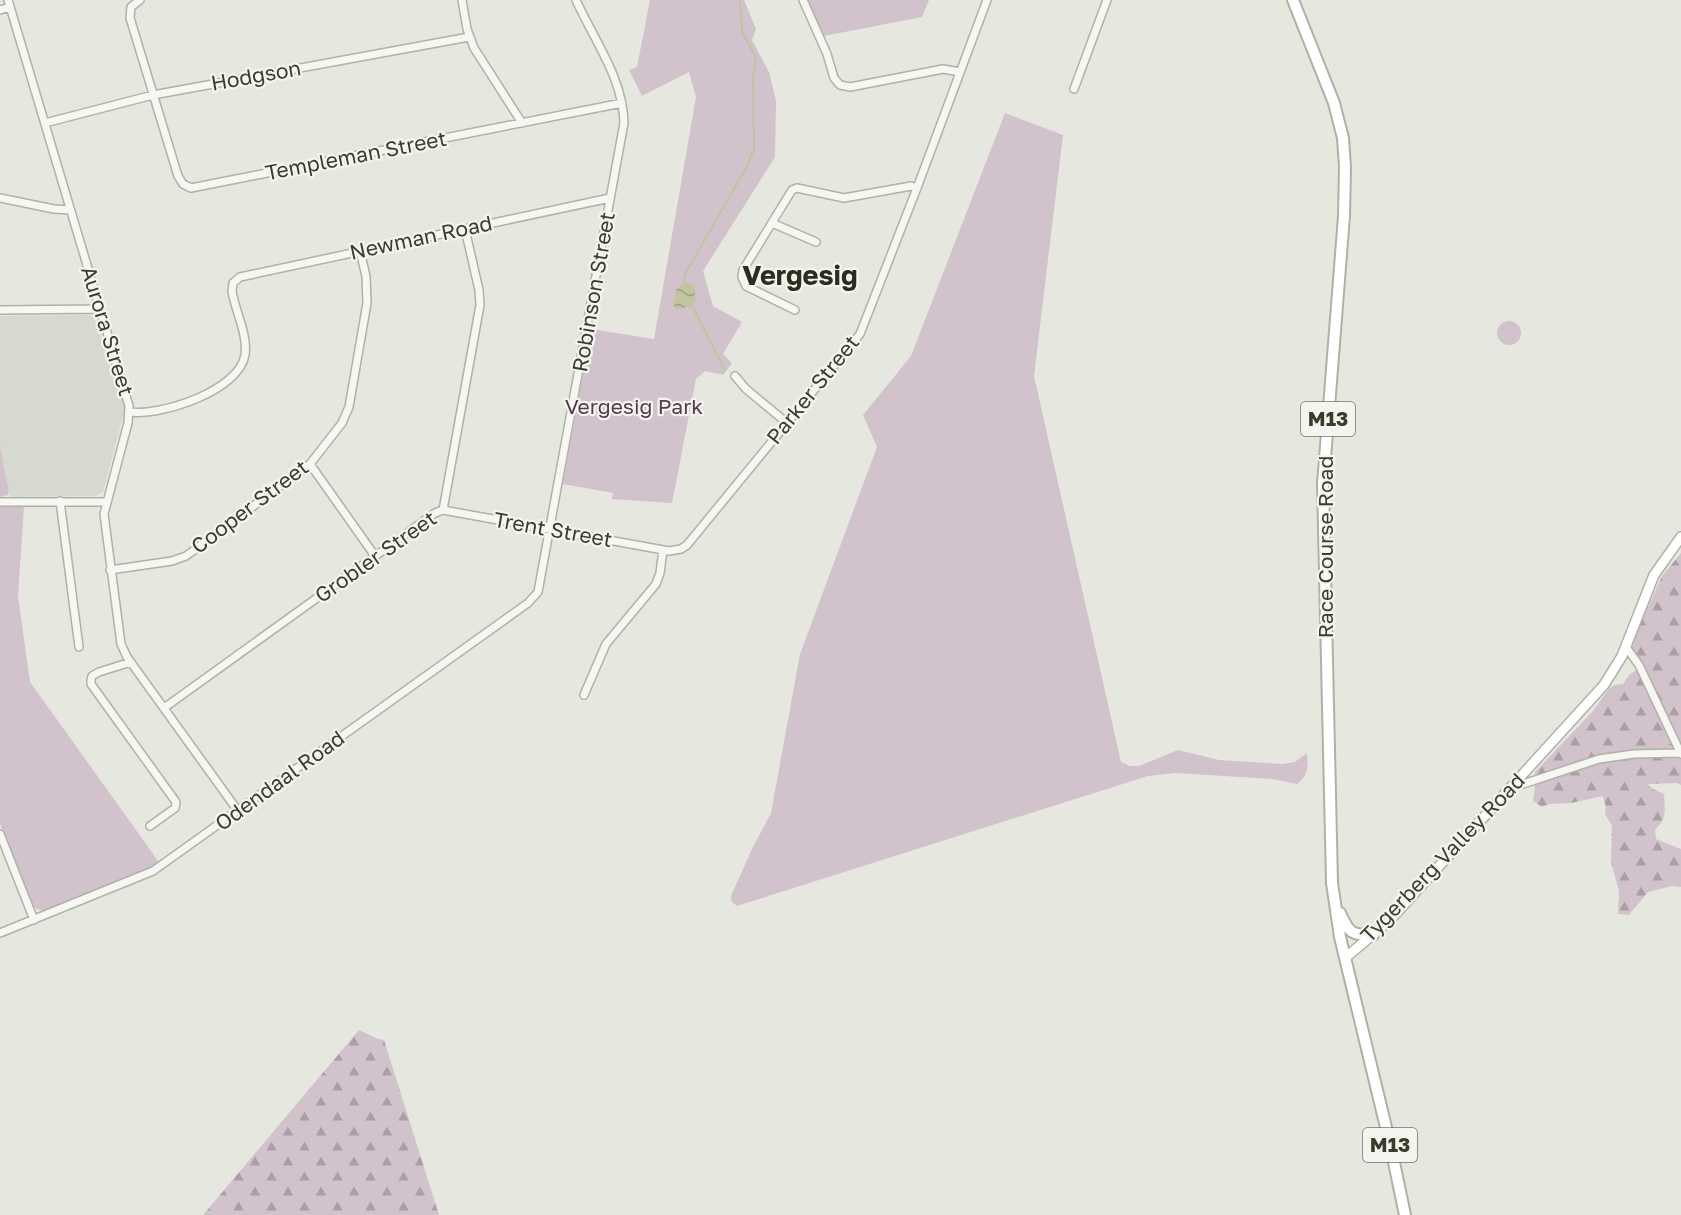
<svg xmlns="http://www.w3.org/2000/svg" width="1681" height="1215" font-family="'Golos Text',sans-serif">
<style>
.built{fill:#d6d9cf}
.green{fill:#d1c2cc}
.forest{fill:url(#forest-firs)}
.water{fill:url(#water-waves)}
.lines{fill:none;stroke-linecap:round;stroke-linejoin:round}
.stream{stroke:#c0c49f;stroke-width:2}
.street-casing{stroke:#afb2a6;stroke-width:10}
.secondary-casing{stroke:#afb2a6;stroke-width:12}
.primary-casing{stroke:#afb2a1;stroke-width:14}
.street{stroke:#f6f6f3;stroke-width:7}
.secondary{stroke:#fff;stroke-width:9}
.primary{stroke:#fff;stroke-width:10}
.labels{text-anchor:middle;stroke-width:4.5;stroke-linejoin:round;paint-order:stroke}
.shield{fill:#f4f5f0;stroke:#717566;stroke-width:1.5}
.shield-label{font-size:20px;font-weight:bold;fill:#393e2b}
.street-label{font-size:21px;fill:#393e2b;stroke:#f4f5f0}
.park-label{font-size:21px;fill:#58394b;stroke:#f4f5f0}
.district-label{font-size:27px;font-weight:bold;fill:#2a2e1d;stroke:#f4f5f0}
</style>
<defs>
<pattern id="forest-firs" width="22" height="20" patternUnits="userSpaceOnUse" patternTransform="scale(1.5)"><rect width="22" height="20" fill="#d1c2cc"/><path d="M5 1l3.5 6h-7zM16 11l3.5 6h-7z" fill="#ab9fa6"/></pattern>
<pattern id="water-waves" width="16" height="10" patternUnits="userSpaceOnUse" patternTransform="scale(1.5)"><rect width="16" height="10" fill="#c0c49f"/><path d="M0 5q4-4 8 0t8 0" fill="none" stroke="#9da182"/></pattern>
</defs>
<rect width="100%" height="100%" fill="#e6e8e0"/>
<path class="built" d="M87,315L92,316L97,322L110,367L116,377L125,409L103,492L96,496L10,497L0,447V316Z"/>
<path class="green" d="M650,0H744L756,29L752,40L769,72L776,100L775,157L703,271L713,306L742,322L723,354L732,363L723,375L705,371L696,379L672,503L612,499L613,493L563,484L591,329L654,339L696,97L689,72L642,96L629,70L637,67Z
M807,0H929L922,17L824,36Z
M1005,113L1063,135L1034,376L1121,762L1130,766H1139L1178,750L1219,760L1282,764L1295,762L1307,753C1308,766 1309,775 1297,784L1272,779L1176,773L1148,776L737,906L732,902L731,896L752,849L771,813L800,654L877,447L863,415L911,356Z
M1497 333a12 12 0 1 1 24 0a12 12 0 1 1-24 0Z
M0,447L9,491L8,495L0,497Z
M0,506H24L18,596L30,682L159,862L139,873L44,911L37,909L32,905L0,824Z"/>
<path class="forest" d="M1681,553V785L1677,783L1648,784L1653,789L1664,794C1665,810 1667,818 1655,830L1656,839L1681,849V887L1672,886L1648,892L1629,915L1618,914L1619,891L1611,862L1612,826L1605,814L1606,808L1603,796L1571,803L1549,804L1542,807L1533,801L1535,786V772L1593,711L1608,690L1614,685L1623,684L1630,674L1637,670L1638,657L1632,648V642L1662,576Z
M359,1030L378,1039L384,1040L439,1215H203Z"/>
<path class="water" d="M688,283L694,286L696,301L690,307L676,309L673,304L677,288Z"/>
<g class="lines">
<path class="stream" d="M685,287L684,276L746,168L754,149L753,81L756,58L742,31L740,0
M692,306L725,370"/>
<defs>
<path id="street" d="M8,0L129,406L128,423L104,514L121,644L127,657L238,811
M140,0L131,7L130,18L178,176L183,184L191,188L622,103
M462,0L467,29L474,48L522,123
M803,0L827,54L834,78L840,85L850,87L943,69L960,72
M0,10L10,7
M1074,89L1107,0
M45,123L153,95L469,37
M0,198L54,209L70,210
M772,223L816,242
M0,310L100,309
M795,310L746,286L742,277L743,270L792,190L797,188L844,198L911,186L917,188
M735,376L746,389L787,423
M130,412C161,416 239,391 245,355C248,334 235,311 232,291L233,283L240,277L610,198
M310,464L375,556
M60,501L79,647
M0,502H105
M443,510L669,551L681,549L687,545L860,334L917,188L987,0
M443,510L480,305L479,290L465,229
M110,570L172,561L186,556L310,464L342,423L349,407L367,303L366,276L360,251
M1626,647L1639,665L1681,754
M131,662L99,672L92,676L91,680V684L176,802L175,808L150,826
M584,695L606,644L656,584L660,573L663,550
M164,708L435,513L443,510
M1511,788L1599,759L1634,754L1680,753
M0,834L34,920
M0,933L153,871L528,603L538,592L624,123C623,78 594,40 576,0"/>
<path id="secondary" d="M1345,958L1390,920L1604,685L1622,656L1654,575L1681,537"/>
<path id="primary" d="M1293,0L1334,103L1343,138L1345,167L1344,216L1323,484L1332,883L1340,937L1391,1148L1405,1215
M1340,913C1349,933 1351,935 1373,935"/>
</defs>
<use href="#street" class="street-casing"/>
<use href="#secondary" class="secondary-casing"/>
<use href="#primary" class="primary-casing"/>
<use href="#street" class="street"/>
<use href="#secondary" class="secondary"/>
<use href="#primary" class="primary"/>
</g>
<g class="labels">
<g class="shield">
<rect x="1301" y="402" width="54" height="34" rx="4.5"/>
<rect x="1363" y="1128" width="54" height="34" rx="4.5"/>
</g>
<g class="shield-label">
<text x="1328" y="426">M13</text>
<text x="1390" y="1152">M13</text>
</g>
<g class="street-label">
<text transform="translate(256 76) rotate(-10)" y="7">Hodgson</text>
<text transform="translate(356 156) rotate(-11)" y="7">Templeman Street</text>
<text transform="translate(421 238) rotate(-12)" y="7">Newman Road</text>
<text transform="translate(594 292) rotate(-80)" y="7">Robinson Street</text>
<text transform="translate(107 331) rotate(73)" y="7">Aurora Street</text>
<text transform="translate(813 390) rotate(-51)" y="7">Parker Street</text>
<text transform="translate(250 507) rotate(-37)" y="7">Cooper Street</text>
<text transform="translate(553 530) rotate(10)" y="7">Trent Street</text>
<text transform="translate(1326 547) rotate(-90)" y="7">Race Course Road</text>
<text transform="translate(376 557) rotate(-35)" y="7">Grobler Street</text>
<text transform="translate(280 781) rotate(-36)" y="7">Odendaal Road</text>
<text transform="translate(1443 858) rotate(-46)" y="7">Tygerberg Valley Road</text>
</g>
<g class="park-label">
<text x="634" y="414">Vergesig Park</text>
</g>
<g class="district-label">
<text x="800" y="285">Vergesig</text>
</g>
</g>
</svg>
